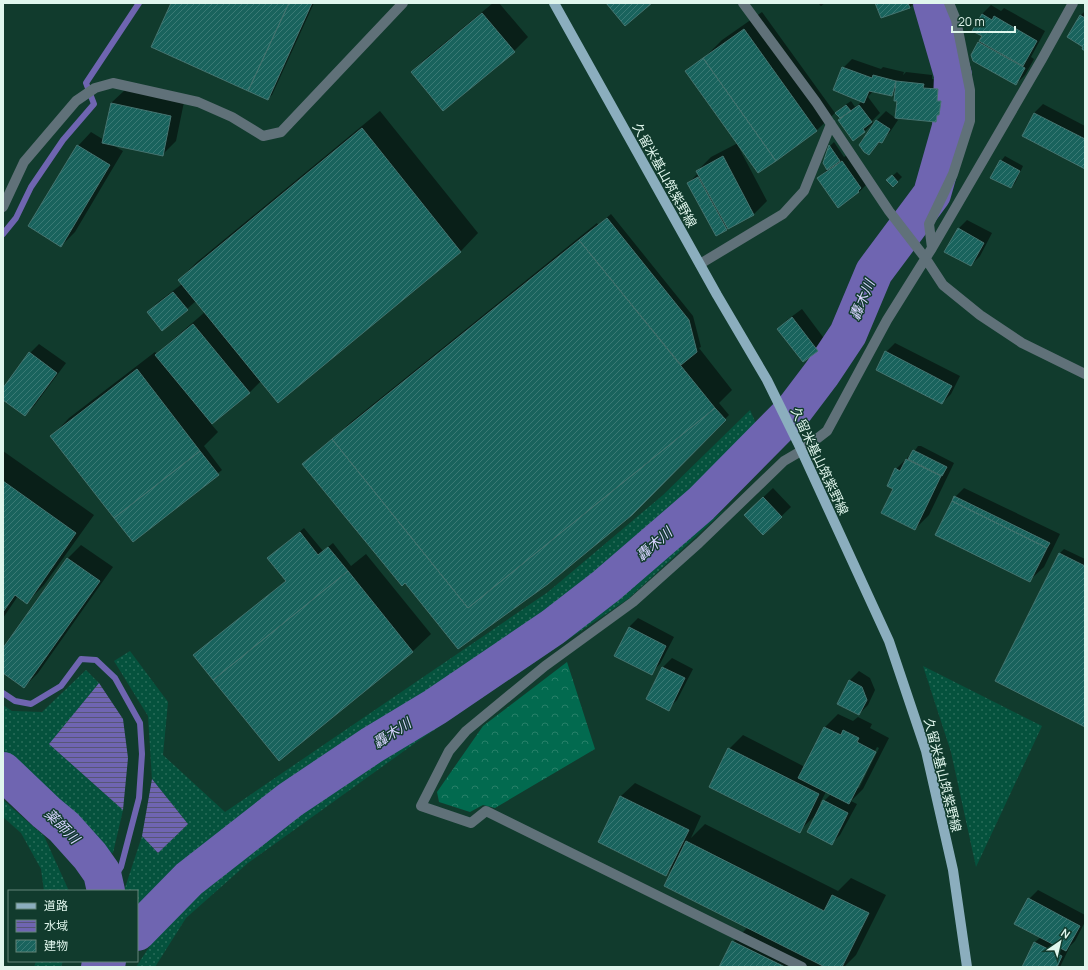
<svg xmlns="http://www.w3.org/2000/svg" width="1088" height="970" font-family="Manrope,'Noto Sans JP',sans-serif">
<style>
.grass{fill:url(#grass-dots)}
.forest{fill:url(#forest-crowns)}
.water{fill:url(#water-rules)}
.shadow{fill:#0007;fill-rule:evenodd}
.lines{fill:none;stroke-linecap:round;stroke-linejoin:round}
.stream{stroke:#6f65b1;stroke-width:6}
.river{stroke:#6f65b1;stroke-width:38}
.building{fill:url(#building-hatch);stroke:#457470}
.minor{stroke:#607179;stroke-width:10}
.major{stroke:#8baebe;stroke-width:10}
.labels{text-anchor:middle;stroke-width:3;stroke-linejoin:round;paint-order:stroke}
.street-label{font-size:13px;fill:#e0f6ed;stroke:#113b2d}
.water-label{font-size:14px;font-style:italic;fill:#d6d3fe;stroke:#113b2d}
</style>
<defs>
<pattern id="grass-dots" width="8" height="8" patternUnits="userSpaceOnUse"><rect width="8" height="8" fill="#05523d"/><path d="M2 2h.1M6 6h.1" fill="none" stroke="#296c59" stroke-width="1.8" stroke-linecap="round"/></pattern>
<pattern id="forest-crowns" width="20" height="18" patternUnits="userSpaceOnUse"><rect width="20" height="18" fill="#026a4f"/><path d="M2 6a3 3 0 1 1 6 0M12 15a3 3 0 1 1 6 0" fill="none" stroke="#278069"/></pattern>
<pattern id="water-rules" width="6" height="5" patternUnits="userSpaceOnUse"><rect width="6" height="5" fill="#6f65b1"/><path d="M0 2.5h6" fill="none" stroke="#575677"/></pattern>
<pattern id="building-hatch" width="6" height="6" patternUnits="userSpaceOnUse"><rect width="6" height="6" fill="#19635d"/><path d="M-1 1l2-2M0 6l6-6M5 7l2-2" fill="none" stroke="#3a7a75"/></pattern>
</defs>
<rect width="100%" height="100%" fill="#113b2d"/>
<path class="grass" d="M750,410L758,428L692,495L555,608L222,838L137,913V891H124L142,836L158,853L188,824L152,779L148,716L114,661L130,651L168,702L163,755L225,812L548,592L663,495Z
M727,508L628,599L418,741L248,863L186,918L155,967H136L171,914L305,804L610,599Z
M923,666L1042,726L976,867L951,752Z
M86,670L99,683L49,744L123,810L113,853L101,850L3,750V705L12,711L42,712Z
M3,800L44,836L69,891H44L41,869L21,833L3,817Z
M36,961H63L61,967H34Z"/>
<path class="forest" d="M567,662L595,749L495,808L483,805L470,812L439,802L437,792L483,726Z"/>
<path class="water" d="M99,683L123,719L128,758L123,810L49,744Z
M152,779L188,824L158,853L142,836Z"/>
<path class="shadow" d="M172,3H314L272,95L267,99Z
M493,3H499L528,37L514,51L443,109L412,72L425,59Z
M818,3H825L821,6Z
M876,3H914L910,7Z
M991,5L1001,11L1004,8L1045,31L1031,57L1034,59L1025,75L1016,84L972,56L983,36L982,14Z
M1085,11V49L1080,16Z
M762,12L835,113L817,130L758,172L738,144H737L767,201L754,214L726,229L689,183L698,173L697,171L711,157L738,143L686,71L708,54L722,40Z
M852,59L881,69L883,67L904,72L903,75L906,72L932,75V79L947,81L946,93H949L948,105L945,107V112L936,121L898,100L896,90L892,95L873,91L868,97L880,113L872,121L873,123L864,132L840,120L846,114L837,113L841,108L851,101L855,107L863,101L843,68Z
M125,90L184,102L176,141L162,155L111,144L123,151L75,232L61,246L78,146L91,132L104,140L111,103Z
M1043,104L1085,126V167L1034,113Z
M380,111L478,233L461,251L278,401L261,381L250,392L211,424L218,432L204,446L222,470L133,540L52,436L69,418L155,352L157,354L170,342L205,312L196,301L187,309L148,312L157,303L182,284L179,280L197,262Z
M886,111L898,120L890,132L869,154L861,145L877,120Z
M834,142L844,157L851,153L868,183L859,192L838,206L818,178L828,169L824,163L830,146Z
M1005,156L1023,166L1015,183L1011,187L1001,161Z
M897,172L902,177L893,186L888,180Z
M611,214L693,316L701,347L699,348L732,390L719,403L729,415L632,514L337,435L351,422L597,223L598,225Z
M967,220L992,233L980,256L971,265L958,229Z
M802,309L826,341L817,350L803,361L778,329L787,320Z
M895,343L960,376L951,394L942,403L886,352Z
M39,344L66,363L34,406L25,415L3,399V389L30,353Z
M918,446H921L954,463L929,515L915,529L894,488L888,485L896,469L910,455L911,456Z
M3,451L94,515L44,585L27,602L18,596L3,618Z
M773,488L791,507L763,534L754,506Z
M964,488L1060,534L1044,567L1030,580L955,497Z
M304,528L323,551L333,543L351,566L366,554L431,634L413,651L279,759L199,651L287,580L273,554Z
M81,545L113,567L38,673L24,687L3,672V650L68,558Z
M1064,549L1085,559V726L996,681L1060,553Z
M638,618L674,637L660,664L651,673L629,627Z
M672,658L693,669L677,700L668,709L647,699L663,667Z
M859,671L870,678L875,690L868,705L859,714L838,704L850,680Z
M838,714L853,721L858,717L872,724L870,728L889,738L863,789L851,801L857,804L840,835L831,844L816,815L799,831L710,786L729,749L743,735L805,767L825,727ZM877,747L879,748L859,788H856ZM826,792L831,794L821,804L820,803Z
M635,783L701,816L691,838L705,824L838,891L851,878L886,895L856,955L844,967H720L733,942L748,927L675,866L666,874L599,841L621,796Z
M1038,890L1085,915V922L1075,941L1070,946L1060,967H1023L1035,942L1041,937L1029,899Z"/>
<g class="lines">
<path class="stream" d="M3,234L16,218L31,187L63,140L94,104L86,83L139,3
M3,693L15,701L31,704L61,686L81,659L96,660L115,678L140,723L142,754L139,798L121,867L106,891"/>
<path class="river" d="M3,771L46,812L64,827L90,856L102,873L106,891
M137,932L189,879L290,800L372,745L435,707L553,627L606,586L701,504L794,410L822,373L848,334L874,272L932,194L951,127L953,75L932,3
M100,967L107,961"/>
</g>
<path class="building" d="M171,3H289L248,91L151,47Z
M289,3H312L268,100L248,91Z
M606,3H652L625,26Z
M875,3H908L910,8L881,18Z
M482,13L515,52L443,111L411,72Z
M982,14L992,20L994,16L1037,41L1023,66L979,41L982,36L972,31Z
M1080,15L1085,18V51L1082,49L1083,47L1067,37Z
M744,29L817,131L776,161L703,58Z
M978,42L1025,68L1016,85L973,61L971,55Z
M703,58L776,161L758,173L685,71Z
M842,67L872,78L873,75L896,81L892,96L869,91L864,103L833,90Z
M896,81L924,84L923,88L938,89L937,101H941L939,115H937L936,122L895,118L897,101H894Z
M111,103L171,116L163,156L102,143Z
M846,105L851,111L840,118L835,113Z
M859,105L872,122L863,129L865,132L853,141L838,120Z
M1034,113L1085,139V169L1022,136Z
M876,120L890,129L882,143L879,142L869,155L864,152L859,145Z
M362,128L461,252L278,403L178,280Z
M77,145L110,165L61,247L28,226Z
M829,145L840,161L827,170L823,163Z
M723,156L754,215L728,229L696,171Z
M1000,160L1020,171L1011,188L990,178Z
M842,161L861,188L858,191L859,192L838,208L817,178Z
M892,175L898,182L893,187L886,180Z
M698,177L727,230L716,236L687,183Z
M607,218L689,320L697,352L681,365L579,240Z
M958,228L984,243L971,266L944,252Z
M579,240L715,408L468,608L332,439Z
M173,292L188,310L162,331L147,312Z
M792,317L818,351L803,362L777,329Z
M193,324L250,393L212,424L155,355Z
M885,351L952,386L942,404L876,370Z
M29,352L57,373L25,416L3,400V388Z
M137,369L200,451L114,518L50,436Z
M715,408L726,420L632,515L548,584L458,649L405,583L402,586L302,464L332,439L468,608Z
M913,450L947,467L942,476L908,459Z
M200,451L219,475L133,542L114,518Z
M906,459L941,476L915,530L881,513L893,489L887,486L895,468L900,471Z
M3,481L76,533L27,604L15,595L3,612Z
M954,496L1050,543L1047,548L952,501Z
M763,497L782,517L763,535L744,515Z
M952,501L1047,548L1030,582L935,535Z
M300,532L318,555L328,547L348,571L213,680L193,655L286,581L267,558Z
M1059,553L1085,566V727L995,681Z
M67,558L100,581L24,688L3,673V648Z
M348,571L413,652L279,761L213,680Z
M629,627L666,646L652,675L614,656Z
M662,667L685,678L669,711L646,699Z
M849,680L862,687L867,700L859,715L837,704Z
M824,727L841,735L843,730L859,738L857,742L876,752L849,804L798,778Z
M728,748L819,794L800,833L709,787Z
M620,796L689,830L666,876L598,842Z
M823,800L848,813L832,845L807,832Z
M686,841L824,911L832,895L869,913L842,967H825L664,886Z
M1028,898L1080,926L1066,951L1014,924Z
M732,941L785,967H719Z
M1034,942L1062,956L1057,967H1022Z"/>
<g class="lines">
<path class="minor" d="M743,3L816,102L889,211L926,259L943,285L980,315L1022,343L1085,374
M3,207L24,162L76,101L95,88L113,83L198,102L232,117L263,136L281,132L403,3
M932,248L929,224L953,174L970,121V90L956,20L949,3
M700,264L783,214L804,191L831,124
M802,967L486,811L471,823L421,806L449,751L466,731L545,666L633,602L699,543L784,461L801,451L827,431L887,320L932,248L1042,59L1073,3"/>
<path class="major" d="M554,3L717,295L767,380L798,443L889,641L926,751L953,870L967,967"/>
</g>
<g class="labels">
<g class="street-label">
<text transform="translate(665 175) rotate(61)" y="5">久留米基山筑紫野線</text>
<text transform="translate(820 461) rotate(65)" y="5">久留米基山筑紫野線</text>
<text transform="translate(943 775) rotate(76)" y="5">久留米基山筑紫野線</text>
</g>
<g class="water-label">
<text transform="translate(862 300) rotate(-67)" y="5">轟木川</text>
<text transform="translate(654 544) rotate(-41)" y="5">轟木川</text>
<text transform="translate(392 733) rotate(-33)" y="5">轟木川</text>
<text transform="translate(62 826) rotate(45)" y="5">薬師川</text>
</g>
</g>
<rect width="1088" height="970" fill="none" stroke="#e0f6ed" stroke-width="8"/>
<rect x="8" y="890" width="130" height="72" fill="#113b2d" stroke="#64867a"/>
<rect x="16" y="903" width="20" height="6" fill="#8baebe" stroke="#64867a"/>
<text x="44" y="910" font-size="12" fill="#e0f6ed">道路</text>
<rect x="16" y="920" width="20" height="12" fill="url(#water-rules)" stroke="#64867a"/>
<text x="44" y="930" font-size="12" fill="#e0f6ed">水域</text>
<rect x="16" y="940" width="20" height="12" fill="url(#building-hatch)" stroke="#64867a"/>
<text x="44" y="950" font-size="12" fill="#e0f6ed">建物</text>
<g transform="translate(1060 942) rotate(34)" stroke="#113b2d" stroke-width="3" paint-order="stroke">
<path d="M0-3L7 15L0 10L-7 15Z" fill="#e0f6ed"/>
<text y="-6" font-size="11" font-weight="bold" text-anchor="middle" fill="#e0f6ed">N</text>
</g>
<path d="M952 26v6h63v-6" fill="none" stroke="#e0f6ed" stroke-width="2"/>
<text x="958" y="26" font-size="12" fill="#e0f6ed" stroke="#113b2d" stroke-width="3" paint-order="stroke">20 m</text>
</svg>
